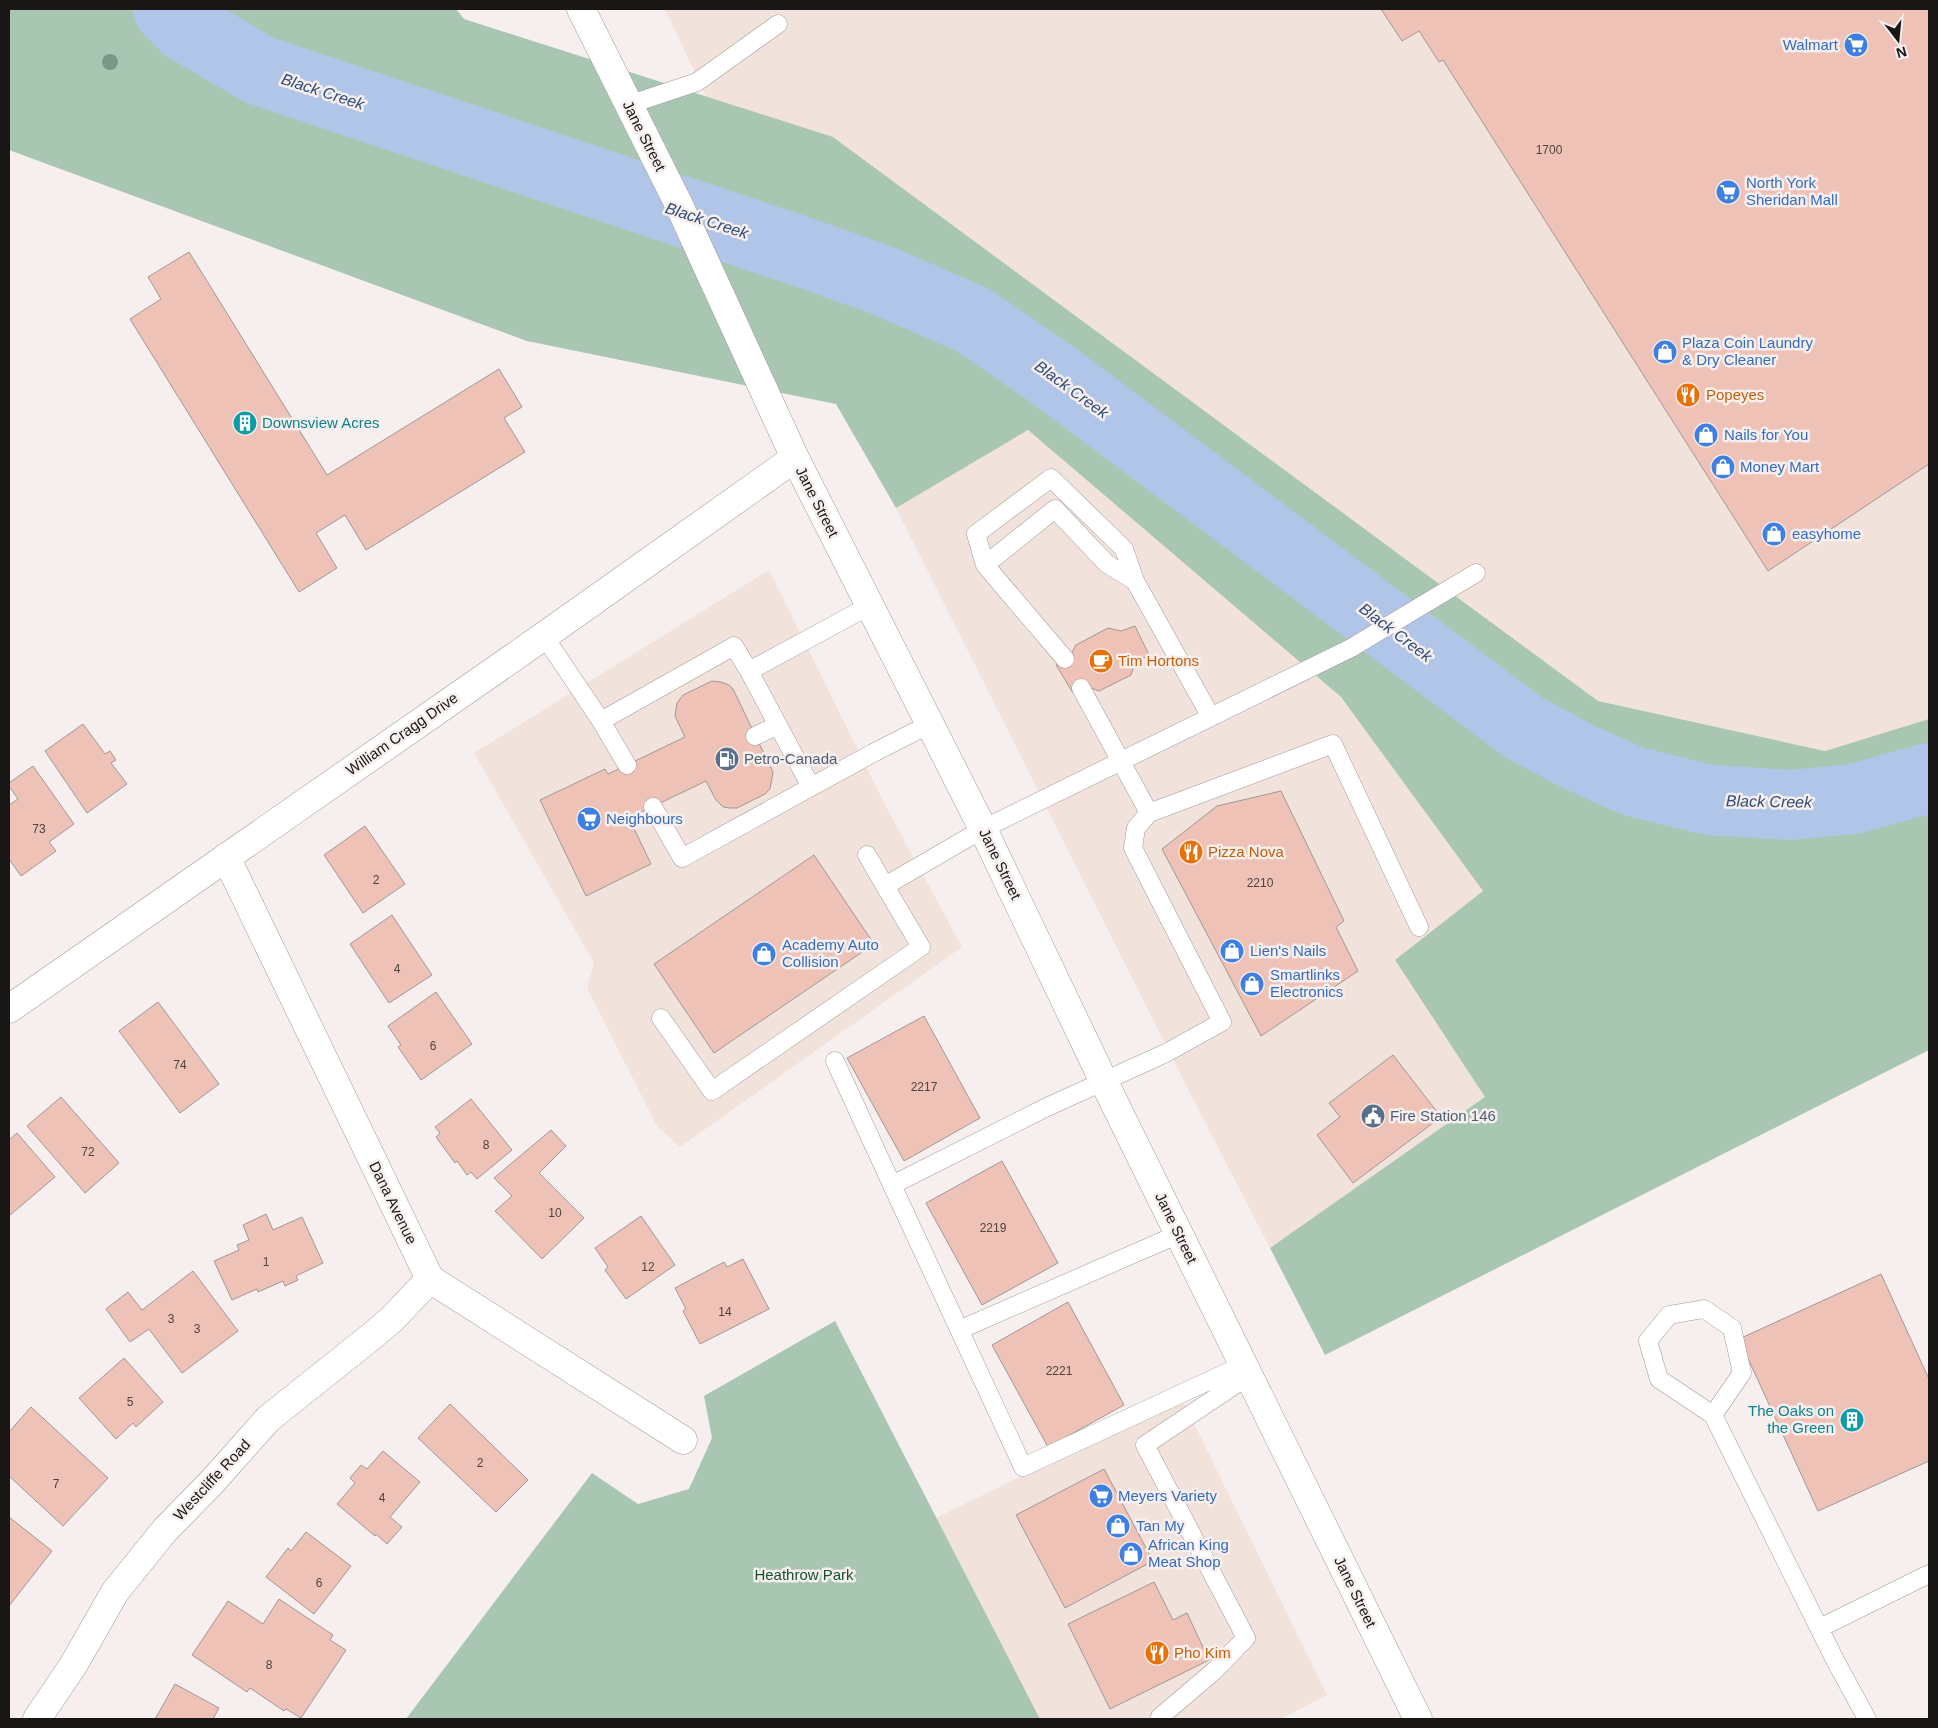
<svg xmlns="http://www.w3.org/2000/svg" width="1938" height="1728" font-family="Arial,sans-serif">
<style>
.built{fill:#f1e2dc}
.green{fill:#a9c6b3}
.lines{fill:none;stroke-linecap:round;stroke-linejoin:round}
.river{stroke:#b0c5e8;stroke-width:70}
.building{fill:#efc2b8;stroke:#9f9896}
.service-casing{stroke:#a19b98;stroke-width:19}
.minor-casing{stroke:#a19b98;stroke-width:29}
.secondary-casing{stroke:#a19b98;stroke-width:29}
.service{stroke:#fff;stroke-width:18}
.minor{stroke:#fff;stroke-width:28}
.secondary{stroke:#fff;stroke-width:28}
.tree{fill:#799986}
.labels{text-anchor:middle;stroke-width:5;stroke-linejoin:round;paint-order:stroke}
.number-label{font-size:12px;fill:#4e423e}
.shop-label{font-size:15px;fill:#366cbe;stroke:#f6efed;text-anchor:start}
.street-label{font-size:15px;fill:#191716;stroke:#f6efed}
.food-label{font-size:15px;fill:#c56008;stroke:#f6efed;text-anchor:start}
.culture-label{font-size:15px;fill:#0d838f;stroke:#f6efed;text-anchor:start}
.service-label{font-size:15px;fill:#4e5e75;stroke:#f6efed;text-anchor:start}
.park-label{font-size:15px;fill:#125231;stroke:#f6efed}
.water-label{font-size:16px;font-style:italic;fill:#2f4c79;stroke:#f6efed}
</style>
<rect width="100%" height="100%" fill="#f6efed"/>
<path class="built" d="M665,9H1929V719L1825,751L1598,701L833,137L707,98Z
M1028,430L1341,697L1483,891L1395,960L1485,1097L1270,1248L1190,1093L896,508Z
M769,570L884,803L962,947L680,1147L657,1126L587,988L594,963L474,753Z
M1181,1397L1327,1695L1281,1719H1040L936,1518Z"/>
<path class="green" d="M9,9H456L464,19L833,137L1598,701L1825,751L1929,719V1050L1325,1355L1270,1248L1485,1097L1395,960L1483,891L1341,697L1028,430L896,508L836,404L527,341L9,150Z
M835,1321L1040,1719H406L592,1473L638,1504L689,1489L712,1438L704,1396Z"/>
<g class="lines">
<path class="river" d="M168,9L186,27L259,70L785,246L879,279L973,320L1057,378L1523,727L1577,756L1632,781L1709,800L1790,805L1853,799L1929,778"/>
</g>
<path class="building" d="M1381,9H1929V464L1768,571L1443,60L1439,62L1419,31L1402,41Z
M189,252L327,475L499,369L522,407L504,418L525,452L366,550L345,515L316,533L337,568L299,592L130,319L161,299L148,277Z
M1135,626L1149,655L1135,663L1131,675L1099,691L1086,686L1073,693L1056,665L1070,656L1076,645L1108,628L1121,631Z
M712,681L721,682L729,685L733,689L773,772L770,789L765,794L737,808H730L723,807L716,800L706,781L629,818L651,864L586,896L540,800L605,769L608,774L685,737L675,716L677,703L683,695Z
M83,724L105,754L110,751L116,760L111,763L127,784L87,813L45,751Z
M33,766L74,824L49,842L56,851L21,876L9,859V805L18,799L9,786V783Z
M1281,791L1344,921L1336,927L1358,971L1261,1036L1162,849L1217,806Z
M365,826L405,884L363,913L324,855Z
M814,855L874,944L714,1053L654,964Z
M392,915L432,975L389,1003L350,944Z
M436,992L472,1044L421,1080L398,1047L401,1045L388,1026Z
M158,1002L219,1084L180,1113L119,1031Z
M924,1016L980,1118L904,1161L847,1058Z
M1393,1055L1441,1117L1353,1183L1317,1135L1340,1117L1329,1103Z
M61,1097L119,1163L85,1193L27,1126Z
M471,1099L512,1150L477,1179L471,1172L467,1175L457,1161L455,1163L436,1137L440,1133L435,1127Z
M551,1130L566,1146L539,1173L584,1218L542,1259L495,1211L512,1196L494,1178Z
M17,1133L55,1177L9,1216V1140Z
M1002,1161L1058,1263L982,1305L926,1203Z
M266,1214L273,1230L302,1217L323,1263L296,1276L298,1280L285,1286L283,1281L258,1292L257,1289L232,1300L214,1261L239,1250L237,1245L249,1240L243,1225Z
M641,1216L675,1265L626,1299L605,1270L608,1267L595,1248Z
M743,1259L769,1309L700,1344L683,1311L686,1309L675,1288L724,1262L727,1267Z
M193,1271L238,1331L182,1373L149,1329L130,1342L106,1309L128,1292L142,1310Z
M1881,1274L1929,1379V1461L1818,1511L1739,1339Z
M1068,1302L1124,1405L1048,1447L992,1345Z
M124,1358L163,1402L136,1427L133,1423L116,1439L79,1398Z
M450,1404L528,1480L496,1512L418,1438Z
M31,1407L108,1478L63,1526L9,1476V1432Z
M383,1451L420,1482L390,1517L402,1527L387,1544L376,1534L375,1536L337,1504L355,1483L350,1478L361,1465L367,1469Z
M1104,1469L1153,1561L1065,1608L1016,1515Z
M9,1517L52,1551L9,1606Z
M306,1532L351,1566L314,1614L266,1577L288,1548L291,1551Z
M1154,1582L1173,1620L1187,1613L1209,1660L1110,1709L1068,1624Z
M279,1599L333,1635L330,1640L346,1650L301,1718L286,1709L284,1711L250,1688L247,1692L192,1655L228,1601L263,1624Z
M175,1684L219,1708L213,1719H155Z"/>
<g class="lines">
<defs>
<path id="service" d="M628,105L697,82L778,24
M985,565L976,534L1051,478L1124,549L1135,581L1211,717
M544,636L601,721L627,765
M1065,659L985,565L1055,509L1107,564L1135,581
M601,721L734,646L749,671
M755,736L778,725
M811,787L749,671L869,606
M653,807L682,858L873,753L930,724
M1149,813L1333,744L1419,927
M867,855L885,886
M661,1018L712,1091L921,947L885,886L983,829L1351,648L1476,573
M835,1061L892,1185L1047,1107L1166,1053L1222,1022L1133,848L1136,828L1149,813L1081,688
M892,1185L1023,1467L1243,1365
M959,1330L1179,1234
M1713,1415L1742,1373L1732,1328L1704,1309L1669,1315L1648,1341L1659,1379L1713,1415L1835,1660L1867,1719
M1820,1628L1929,1574
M1160,1717L1213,1672L1246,1638L1145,1445L1248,1376"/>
<path id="minor" d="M226,857L430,1279L683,1440
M9,1009L544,636L795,458
M37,1719L74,1664L115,1592L165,1530L212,1482L268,1419L372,1336L392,1319L430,1279"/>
<path id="secondary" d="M581,9L679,205L795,458L983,829L1104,1082L1418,1719"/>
</defs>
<use href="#service" class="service-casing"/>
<use href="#minor" class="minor-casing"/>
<use href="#secondary" class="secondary-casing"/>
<use href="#service" class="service"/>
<use href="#minor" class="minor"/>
<use href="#secondary" class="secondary"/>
</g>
<circle class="tree" cx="110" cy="62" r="8"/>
<defs>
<symbol id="supermarket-disc" viewBox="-11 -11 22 22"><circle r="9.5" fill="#3f7fe0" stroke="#f6efed"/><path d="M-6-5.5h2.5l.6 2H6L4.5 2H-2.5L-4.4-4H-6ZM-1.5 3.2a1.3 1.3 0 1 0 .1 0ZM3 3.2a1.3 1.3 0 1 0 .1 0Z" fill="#fff"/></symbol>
<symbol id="shop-disc" viewBox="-11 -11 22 22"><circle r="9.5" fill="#3f7fe0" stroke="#f6efed"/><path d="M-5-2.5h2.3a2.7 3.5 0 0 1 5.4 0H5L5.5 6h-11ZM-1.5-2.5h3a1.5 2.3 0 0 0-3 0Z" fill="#fff"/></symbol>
<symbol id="restaurant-disc" viewBox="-11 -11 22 22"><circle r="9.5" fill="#e8710a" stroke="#f6efed"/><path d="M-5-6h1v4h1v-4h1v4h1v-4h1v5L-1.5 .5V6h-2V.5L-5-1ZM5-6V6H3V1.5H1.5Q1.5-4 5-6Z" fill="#fff"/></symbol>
<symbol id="building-disc" viewBox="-11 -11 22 22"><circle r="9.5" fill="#0f9aa8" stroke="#f6efed"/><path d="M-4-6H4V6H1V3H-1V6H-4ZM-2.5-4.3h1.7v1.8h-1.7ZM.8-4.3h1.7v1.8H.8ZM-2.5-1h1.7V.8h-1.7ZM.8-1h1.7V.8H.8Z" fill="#fff"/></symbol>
<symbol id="cafe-disc" viewBox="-11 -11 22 22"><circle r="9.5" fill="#e8710a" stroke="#f6efed"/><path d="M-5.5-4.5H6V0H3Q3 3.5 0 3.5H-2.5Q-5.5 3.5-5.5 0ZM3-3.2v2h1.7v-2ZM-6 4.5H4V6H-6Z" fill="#fff"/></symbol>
<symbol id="fuel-disc" viewBox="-11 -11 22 22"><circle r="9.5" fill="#5c6f8a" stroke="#f6efed"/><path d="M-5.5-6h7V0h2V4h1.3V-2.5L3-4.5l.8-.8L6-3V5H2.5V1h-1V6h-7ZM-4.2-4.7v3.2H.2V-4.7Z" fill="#fff"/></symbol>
<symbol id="civic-disc" viewBox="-11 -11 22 22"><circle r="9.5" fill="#5c6f8a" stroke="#f6efed"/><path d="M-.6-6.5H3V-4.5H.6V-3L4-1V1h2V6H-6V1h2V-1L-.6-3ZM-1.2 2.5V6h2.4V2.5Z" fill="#fff"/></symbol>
</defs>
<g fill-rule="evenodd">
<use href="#supermarket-disc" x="1842" y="31" width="28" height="28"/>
<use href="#supermarket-disc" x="1714" y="178" width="28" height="28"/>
<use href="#shop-disc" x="1651" y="338" width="28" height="28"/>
<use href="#restaurant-disc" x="1674" y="381" width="28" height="28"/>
<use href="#building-disc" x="231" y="409" width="28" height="28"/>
<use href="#shop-disc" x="1692" y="421" width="28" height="28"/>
<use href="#shop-disc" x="1709" y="453" width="28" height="28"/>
<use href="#shop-disc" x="1760" y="520" width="28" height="28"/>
<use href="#cafe-disc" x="1087" y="647" width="28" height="28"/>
<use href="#fuel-disc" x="713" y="745" width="28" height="28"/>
<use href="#supermarket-disc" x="575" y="805" width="28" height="28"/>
<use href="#restaurant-disc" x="1177" y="838" width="28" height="28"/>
<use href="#shop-disc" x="1218" y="937" width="28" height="28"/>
<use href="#shop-disc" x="750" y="940" width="28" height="28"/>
<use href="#shop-disc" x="1238" y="970" width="28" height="28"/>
<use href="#civic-disc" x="1359" y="1102" width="28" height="28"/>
<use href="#building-disc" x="1838" y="1406" width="28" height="28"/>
<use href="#supermarket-disc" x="1087" y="1482" width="28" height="28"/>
<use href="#shop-disc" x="1104" y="1512" width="28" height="28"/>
<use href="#shop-disc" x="1117" y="1540" width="28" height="28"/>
<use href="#restaurant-disc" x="1143" y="1639" width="28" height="28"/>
</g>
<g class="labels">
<g class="number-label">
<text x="1549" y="154">1700</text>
<text x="39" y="833">73</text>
<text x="376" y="884">2</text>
<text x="1260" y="887">2210</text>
<text x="397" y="973">4</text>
<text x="433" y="1050">6</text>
<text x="180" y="1069">74</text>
<text x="924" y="1091">2217</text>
<text x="486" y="1149">8</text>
<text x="88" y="1156">72</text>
<text x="555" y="1217">10</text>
<text x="993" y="1232">2219</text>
<text x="266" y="1266">1</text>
<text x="648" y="1271">12</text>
<text x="725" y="1316">14</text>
<text x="171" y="1323">3</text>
<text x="197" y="1333">3</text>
<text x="1059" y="1375">2221</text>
<text x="130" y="1406">5</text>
<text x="480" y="1467">2</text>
<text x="56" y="1488">7</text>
<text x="382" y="1502">4</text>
<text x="319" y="1587">6</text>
<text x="269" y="1669">8</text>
</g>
<g class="shop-label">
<text x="1838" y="50" text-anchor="end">Walmart</text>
<text x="1746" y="188">North York<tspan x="1746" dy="17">Sheridan Mall</tspan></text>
<text x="1682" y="348">Plaza Coin Laundry<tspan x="1682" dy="17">&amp; Dry Cleaner</tspan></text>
<text x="1724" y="440">Nails for You</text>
<text x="1740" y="472">Money Mart</text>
<text x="1792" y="539">easyhome</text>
<text x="606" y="824">Neighbours</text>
<text x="782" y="950">Academy Auto<tspan x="782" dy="17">Collision</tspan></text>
<text x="1250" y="956">Lien's Nails</text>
<text x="1270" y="980">Smartlinks<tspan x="1270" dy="17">Electronics</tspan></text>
<text x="1118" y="1501">Meyers Variety</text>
<text x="1136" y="1531">Tan My</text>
<text x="1148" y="1550">African King<tspan x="1148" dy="17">Meat Shop</tspan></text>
</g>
<g class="street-label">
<text transform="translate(644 136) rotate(63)" y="5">Jane Street</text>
<text transform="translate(817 502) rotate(63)" y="5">Jane Street</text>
<text transform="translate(402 734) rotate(-35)" y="5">William Cragg Drive</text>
<text transform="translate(1000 864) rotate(64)" y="5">Jane Street</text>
<text transform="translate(393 1203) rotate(64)" y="5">Dana Avenue</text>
<text transform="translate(1176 1228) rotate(64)" y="5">Jane Street</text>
<text transform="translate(212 1480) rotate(-47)" y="5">Westcliffe Road</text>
<text transform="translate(1355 1592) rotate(64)" y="5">Jane Street</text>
</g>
<g class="food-label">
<text x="1706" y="400">Popeyes</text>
<text x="1118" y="666">Tim Hortons</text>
<text x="1208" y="857">Pizza Nova</text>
<text x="1174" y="1658">Pho Kim</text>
</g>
<g class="culture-label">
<text x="262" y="428">Downsview Acres</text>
<text x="1834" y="1416" text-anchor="end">The Oaks on<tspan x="1834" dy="17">the Green</tspan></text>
</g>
<g class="service-label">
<text x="744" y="764">Petro-Canada</text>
<text x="1390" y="1121">Fire Station 146</text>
</g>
<g class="park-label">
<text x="804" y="1580">Heathrow Park</text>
</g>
<g class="water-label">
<text transform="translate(323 91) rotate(18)" y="6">Black Creek</text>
<text transform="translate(707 220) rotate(18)" y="6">Black Creek</text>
<text transform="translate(1072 389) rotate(36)" y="6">Black Creek</text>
<text transform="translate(1396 632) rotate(37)" y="6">Black Creek</text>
<text transform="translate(1769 801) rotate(1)" y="6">Black Creek</text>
</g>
</g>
<rect width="1938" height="1728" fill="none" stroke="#191716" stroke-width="20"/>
<g transform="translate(1898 40) rotate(164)" stroke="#f6efed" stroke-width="4" paint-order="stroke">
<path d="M0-4L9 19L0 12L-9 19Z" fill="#191716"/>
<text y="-8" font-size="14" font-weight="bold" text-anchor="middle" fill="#191716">N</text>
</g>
</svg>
